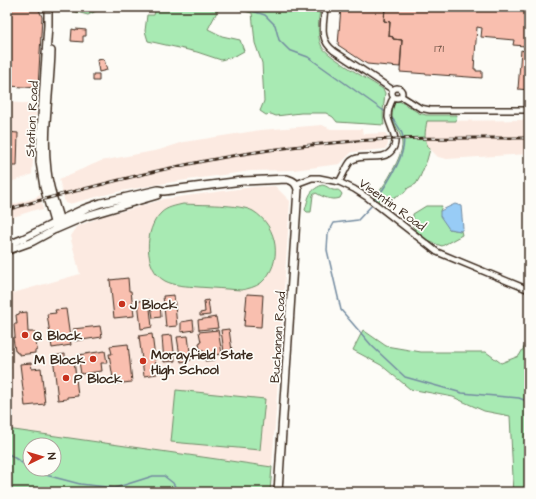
<svg xmlns="http://www.w3.org/2000/svg" width="536" height="499" font-family="'Architects Daughter',sans-serif">
<style>
.built{fill:#fceae1}
.green{fill:#a8eab3;stroke:#728a68;fill-rule:evenodd}
.water{fill:#98ccf6;stroke:#738ba0}
.lines{fill:none;stroke-linecap:round;stroke-linejoin:round}
.stream{stroke:#738ba0;stroke-width:1.5}
.building{fill:#f9bfaf;stroke:#3b2a1e}
.minor-casing{stroke:#3b2a1e;stroke-width:8}
.tertiary-casing{stroke:#3b2a1e;stroke-width:9}
.secondary-casing{stroke:#3b2a1e;stroke-width:10}
.minor{stroke:#fdfcf7;stroke-width:5}
.tertiary{stroke:#fdfcf7;stroke-width:6}
.secondary{stroke:#fdfcf7;stroke-width:7}
.rail-casing{stroke:#3b2a1e;stroke-width:3}
.rail{stroke:#fdfcf7;stroke-width:1.5;stroke-dasharray:4.5;stroke-linecap:butt}
.poi-dot{fill:#c8321e;stroke:#fdfcf7;stroke-width:1.5}
.labels{text-anchor:middle;stroke-width:3.5;stroke-linejoin:round;paint-order:stroke}
.number-label{font-size:11px;fill:#6a4f42}
.street-label{font-size:13px;fill:#3b2a1e;stroke:#fdfcf7}
.poi-label{font-size:13px;font-weight:bold;fill:#3b2a1e;stroke:#fdfcf7;text-anchor:start}
</style>
<rect width="100%" height="100%" fill="#fdfcf7"/>
<filter id="ink" filterUnits="userSpaceOnUse"><feTurbulence type="fractalNoise" baseFrequency=".025" numOctaves="2"/><feDisplacementMap in="SourceGraphic" scale="8" xChannelSelector="R" yChannelSelector="G"/><feConvolveMatrix kernelMatrix="1 2 1 2 8 2 1 2 1" color-interpolation-filters="sRGB"/></filter>
<g filter="url(#ink)">
<path class="built" d="M7,102L34,104L37,105L32,174L26,177L7,183Z
M529,120V154L447,159L438,157L426,145L425,140V133L427,121Z
M322,125L331,129H362L363,134L385,133L387,135L388,144L387,147L385,149L352,152L340,164L294,170L251,171L166,183L116,192L69,204L65,203L59,179L101,161L159,150L184,142L261,130Z
M275,186L290,201L272,467L7,429V291L13,293L80,274L70,236L76,227L103,216L135,208L164,199L253,187Z
M38,195H40L43,210L39,211L38,209L7,219V206L35,198Z"/>
<path class="green" d="M57,7H99L98,10L88,15Z
M156,7H201L218,10L208,29L222,36L240,40L244,51L235,56L221,60L197,52L148,41L145,31L147,15H154Z
M228,7H320C319,20 316,35 322,47C327,56 372,82 383,89L385,93C384,105 382,112 384,125L337,122L333,117L326,113H301L276,116L271,114L266,115L260,111L264,101L262,63L255,43L252,13Z
M399,101L401,102L419,113L426,115H457L456,121H427C425,131 423,141 430,149L427,160L420,177L416,184L408,188L404,193L390,199L379,201L374,197V194H377C385,186 403,155 402,144C402,134 394,125 392,117C392,113 393,106 395,102Z
M322,185C328,186 329,189 333,190C338,191 338,188 342,194L340,198C332,201 323,197 316,193L313,195L311,212H307L305,210C309,197 308,191 322,185Z
M183,204C199,205 241,204 253,211C278,226 284,263 261,283C255,287 248,289 241,290C227,289 213,288 198,287C187,286 175,286 165,281C143,269 144,229 161,213C167,207 175,206 183,204Z
M426,206H442L440,211L449,229L461,231L462,235L442,246L427,241L413,227V214Z
M363,330L386,346L421,352H486L501,363L519,356L529,339V492H512L513,477L510,416L484,411L453,397L410,389L381,365L353,350Z
M176,390L265,399L260,450L171,442Z
M7,429L272,467L270,492H7ZM30,445H54V469H30Z"/>
<path class="water" d="M455,204L461,206L463,228L461,231L449,229L440,216V211Z"/>
<g class="lines">
<path class="stream" d="M239,7L265,15L275,25L279,40L289,50L308,57L384,111
M375,201C385,187 408,154 403,137C402,130 396,123 392,118
M373,204L358,220L334,223L328,234L327,250L341,310L372,346L405,377L462,393L519,398L529,402
M7,453L30,468
M33,469L42,474L80,484L115,488L153,476H164L173,483L178,492
M308,492L326,490L333,492"/>
</g>
<path class="building" d="M7,7H38L42,17L38,88L9,86V75H7Z
M341,7H385L384,21L390,22L389,36L393,37V39L402,40L400,67L367,64L338,45Z
M385,7H529V90L518,89L521,50L524,51L525,46L513,45L514,40L481,37L482,28L477,27L474,69H476V71H482V78L400,72L402,40L393,39V37L389,36L390,22L384,21Z
M72,29L76,30V29L86,30V36H83V42L71,41Z
M104,59L107,70L99,72L97,60Z
M93,74H99V81H93Z
M7,132L18,133L17,166H7Z
M128,278L129,291H131L134,316L114,318L110,280Z
M247,294L263,295L261,327L244,326Z
M174,295L177,326L166,327L163,296Z
M149,300L152,327L141,329L138,301Z
M208,300L210,315L200,316V313L205,312L204,301Z
M160,304L161,317L153,318L151,305Z
M66,309L71,345L52,348L47,314L56,313L55,310Z
M27,312L28,332H35L37,350L35,351V353L19,355V353H17L16,351H15L13,338L15,337L14,324H17L16,315L19,314V313Z
M216,317L218,328L199,330L198,320Z
M193,320L194,330L181,332V322Z
M100,326L102,337L75,341L73,329Z
M229,329L232,351L224,352L221,330Z
M218,330L222,354L214,355L215,360L205,361L203,350H200L199,343L201,342L199,332Z
M152,334L157,374L144,376L139,336Z
M172,335L175,361L164,362L162,336Z
M188,336L191,360L181,362L177,337Z
M128,344L132,382L114,384L109,354H112L110,346Z
M7,346L10,369H7Z
M105,351L107,363H101L102,371L81,374L78,355Z
M65,354V361L74,360L78,396L67,397V399L58,400L53,356Z
M31,363L32,369L41,368L45,404L25,406L20,364Z"/>
<g class="lines">
<defs>
<path id="minor" d="M325,7C324,24 318,39 334,51L393,90
M392 93a5 5 0 1 1 10 0a5 5 0 1 1-10 0Z
M401,96L420,108L430,110H529
M339,182C343,176 347,165 351,161C361,152 383,163 392,150C400,140 390,128 388,117C388,110 390,103 394,97
M296,184L312,178H319L339,182L354,189L368,198L437,252L529,290"/>
<path id="tertiary" d="M7,245L22,239L54,223
M7,251L32,242L56,229"/>
<path id="secondary" d="M48,7V25L41,132L40,162L44,187L56,229L86,216L157,195
M51,51C50,91 42,131 47,171C49,190 56,207 61,225
M54,223L84,209L101,203L158,190L164,191L242,181L287,179C294,181 296,183 298,189L278,492"/>
</defs>
<use href="#minor" class="minor-casing"/>
<use href="#tertiary" class="tertiary-casing"/>
<use href="#secondary" class="secondary-casing"/>
<use href="#minor" class="minor"/>
<use href="#tertiary" class="tertiary"/>
<use href="#secondary" class="secondary"/>
<defs>
<path id="rail" d="M7,210C35,201 63,194 92,187C175,165 259,148 344,142C406,137 468,138 529,138"/>
</defs>
<use href="#rail" class="rail-casing"/>
<use href="#rail" class="rail"/>
</g>
</g>
<g class="poi-dot">
<circle cx="122" cy="304" r="4"/>
<circle cx="25" cy="335" r="4"/>
<circle cx="93" cy="359" r="4"/>
<circle cx="143" cy="361" r="4"/>
<circle cx="66" cy="378" r="4"/>
</g>
<g class="labels">
<g class="number-label">
<text x="439" y="52">171</text>
</g>
<g class="street-label">
<text transform="translate(31 119) rotate(-87)" y="5">Station Road</text>
<text transform="translate(393 204) rotate(36)" y="5">Visentin Road</text>
<text transform="translate(277 337) rotate(-86)" y="5">Buchanan Road</text>
</g>
<g class="poi-label">
<text x="130" y="309">J Block</text>
<text x="33" y="340">Q Block</text>
<text x="151" y="359">Morayfield State<tspan x="151" dy="15">High School</tspan></text>
<text x="85" y="364" text-anchor="end">M Block</text>
<text x="74" y="383">P Block</text>
</g>
</g>
<rect width="536" height="499" fill="none" stroke="#fdfcf7" stroke-width="24"/>
<rect x="12" y="12" width="512" height="475" fill="none" stroke="#3b2a1e" stroke-width="1.5" filter="url(#ink)"/>
<g transform="translate(42 457) rotate(85)"><circle r="19" fill="#fdfcf7" stroke="#afa8a0"/>
<path d="M0-3L7 15L0 10L-7 15Z" fill="#c8321e"/>
<text y="-6" font-size="11" font-weight="bold" text-anchor="middle" fill="#3b2a1e">N</text>
</g>
</svg>
